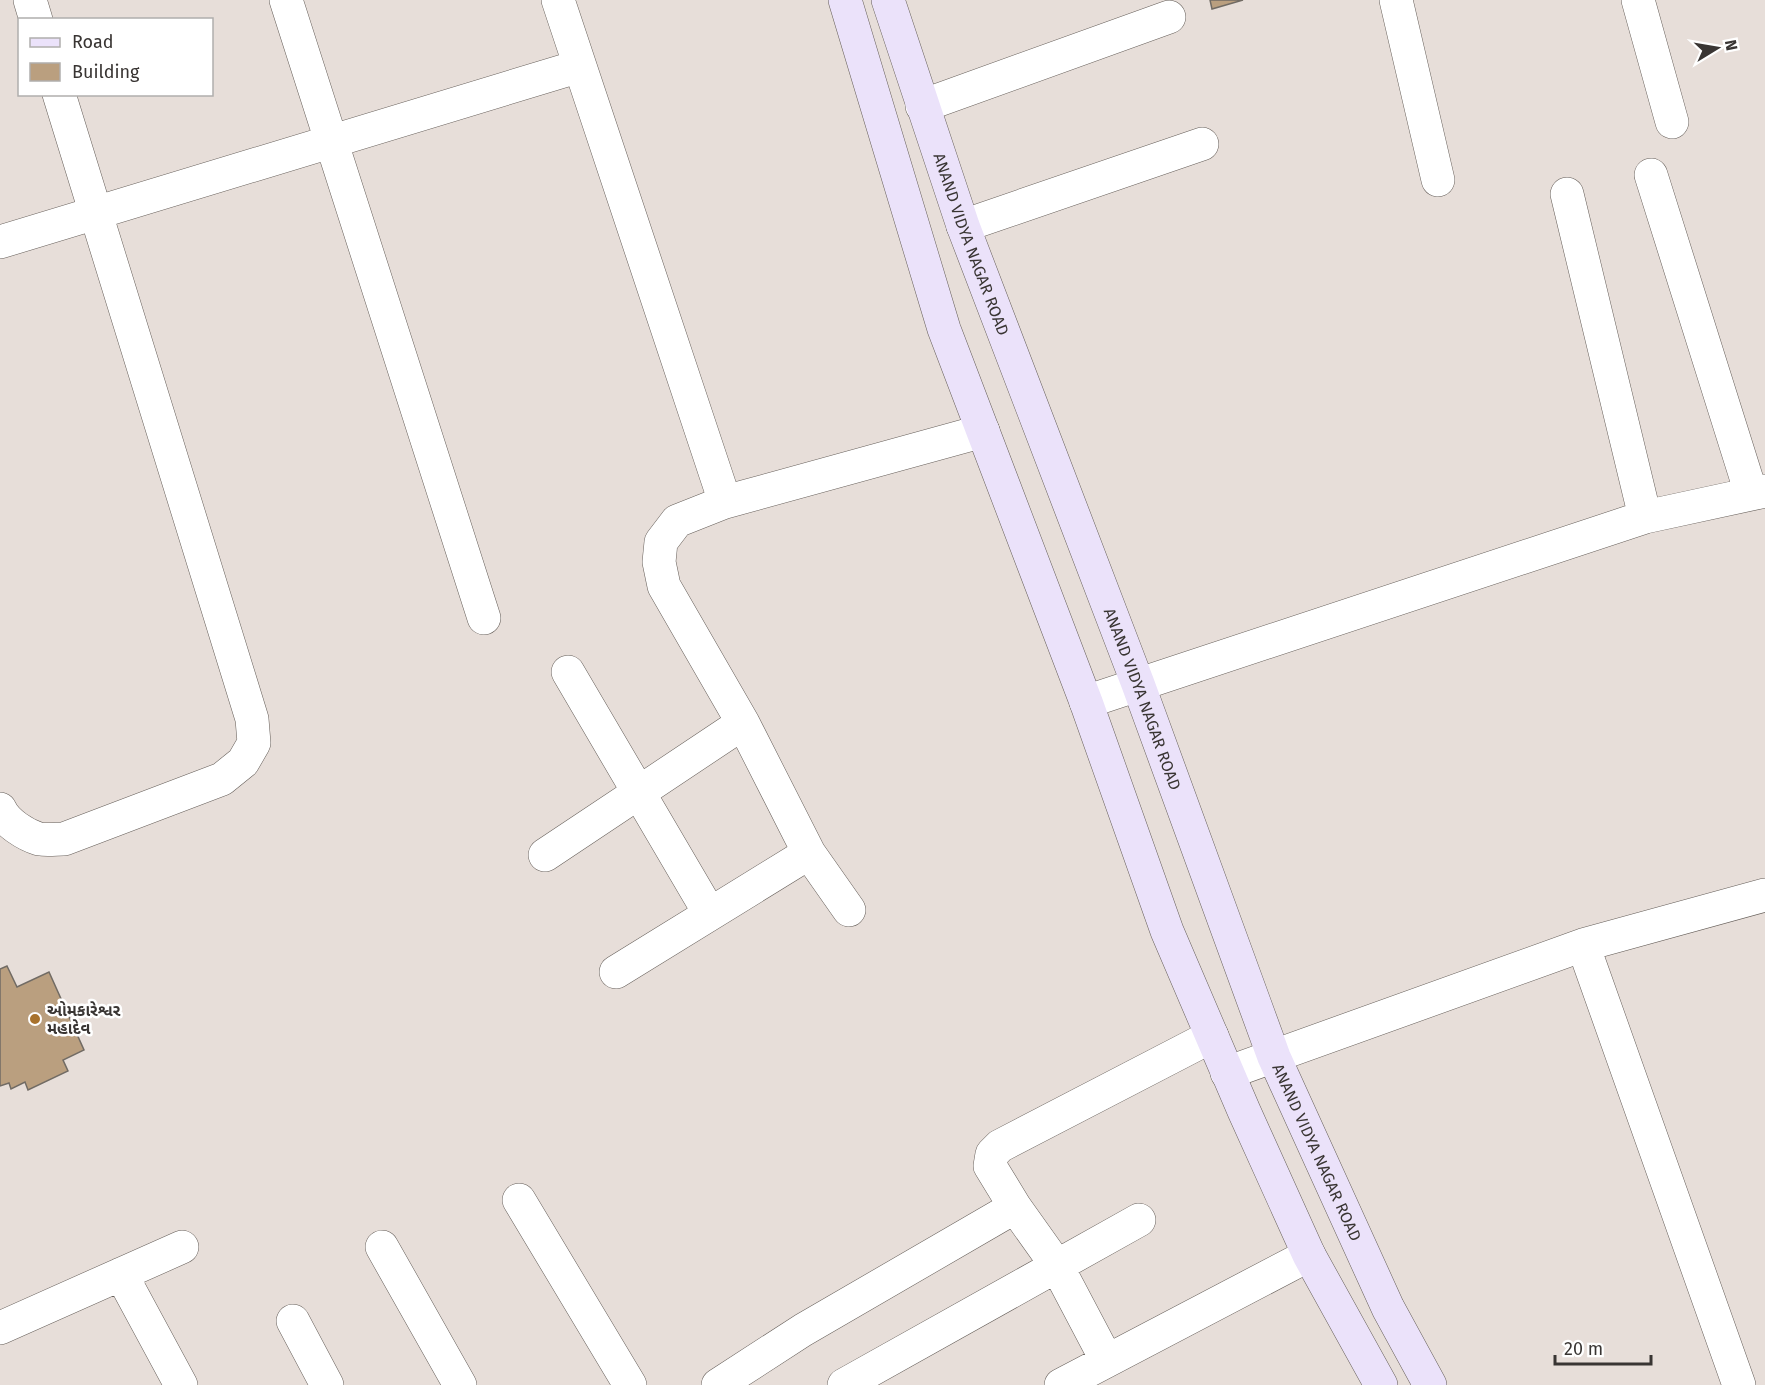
<svg xmlns="http://www.w3.org/2000/svg" width="1765" height="1385" font-family="'Fira Sans','Noto Sans Gujarati',sans-serif">
<style>
.building{fill:#ba9f7f;stroke:#716b64;stroke-width:1.5}
.lines{fill:none;stroke-linecap:round;stroke-linejoin:round}
.street-casing{stroke:#665f5a;stroke-width:34}
.secondary-casing{stroke:#665f5a;stroke-width:34}
.street{stroke:#fff;stroke-width:33}
.secondary{stroke:#ebe2fa;stroke-width:33}
.poi-dot{fill:#a8722d;stroke:#fff;stroke-width:2}
.labels{text-anchor:middle;stroke-width:5;stroke-linejoin:round;paint-order:stroke}
.street-label{font-size:16px;fill:#393533;stroke:#fff}
.poi-label{font-size:16px;font-weight:bold;fill:#393533;stroke:#fff;text-anchor:start}
</style>
<rect width="100%" height="100%" fill="#e7ded9"/>
<path class="building" d="M1210,0H1243L1212,9Z
M7,966L17,987L49,972L84,1050L63,1060L68,1071L28,1090L25,1082L11,1089L9,1083L0,1086V969Z"/>
<g class="lines">
<defs>
<path id="street" d="M30,0L36,20
M286,0L484,618
M558,0L725,502
M1396,0L1438,180
M1638,0L1672,122
M922,106L1169,17
M1651,175L1751,493
M1567,194L1645,517
M963,226L1202,144
M0,242L580,66
M568,672L710,914
M1086,702L1645,517L1765,491
M0,809C6,823 26,835 39,839C47,840 57,839 64,839L222,779L243,762L254,743L252,719L59,94
M545,855L743,723
M849,910L809,853L743,723L664,586L659,562L661,542L677,521L725,502L983,431
M1583,945L1739,1385
M616,972L809,853
M1227,1073L1583,945L1765,895
M519,1200L630,1385
M382,1247L460,1385
M121,1274L181,1385
M293,1321L327,1385
M0,1328L182,1247
M1107,1361L1057,1266L1015,1207L990,1166L992,1154L1000,1146L1212,1036
M718,1385L803,1330L1015,1207
M844,1385L1139,1220
M1061,1385L1309,1255"/>
<g id="secondary">
<path d="M845,0L944,329L1086,702L1167,931L1244,1111L1309,1255L1381,1385"/>
<path id="s1" d="M888,0L963,226L1138,684L1274,1057L1388,1308L1430,1385"/>
</g>
</defs>
<use href="#street" class="street-casing"/>
<use href="#secondary" class="secondary-casing"/>
<use href="#street" class="street"/>
<use href="#secondary" class="secondary"/>
</g>
<circle class="poi-dot" cx="35" cy="1019" r="6"/>
<g class="labels">
<g class="street-label">
<text dy="6" stroke="none"><textPath href="#s1" startOffset="258">ANAND VIDYA NAGAR ROAD</textPath></text>
<text dy="6" stroke="none"><textPath href="#s1" startOffset="744">ANAND VIDYA NAGAR ROAD</textPath></text>
<text dy="6" stroke="none"><textPath href="#s1" startOffset="1230">ANAND VIDYA NAGAR ROAD</textPath></text>
</g>
<g class="poi-label">
<text x="47" y="1016">ઓમકારેશ્વર<tspan x="47" dy="18">મહાદેવ</tspan></text>
</g>
</g>
<rect x="18" y="18" width="195" height="78" fill="#ffffff" stroke="#b0aead" stroke-width="1.5"/>
<rect x="30" y="38" width="30" height="9" fill="#ebe2fa" stroke="#b0aead" stroke-width="1.5"/>
<text x="72" y="48" font-size="18" fill="#393533">Road</text>
<rect x="30" y="63" width="30" height="18" fill="#ba9f7f" stroke="#b0aead" stroke-width="1.5"/>
<text x="72" y="78" font-size="18" fill="#393533">Building</text>
<g transform="translate(1717 48) rotate(79)" stroke="#ffffff" stroke-width="4.5" paint-order="stroke">
<path d="M0-4.5L10 22L0 15L-10 22Z" fill="#393533"/>
<text y="-9" font-size="16" font-weight="bold" text-anchor="middle" fill="#393533">N</text>
</g>
<path d="M1555 1355v9h96v-9" fill="none" stroke="#393533" stroke-width="3"/>
<text x="1564" y="1355" font-size="18" fill="#393533" stroke="#ffffff" stroke-width="4.5" paint-order="stroke">20 m</text>
</svg>
